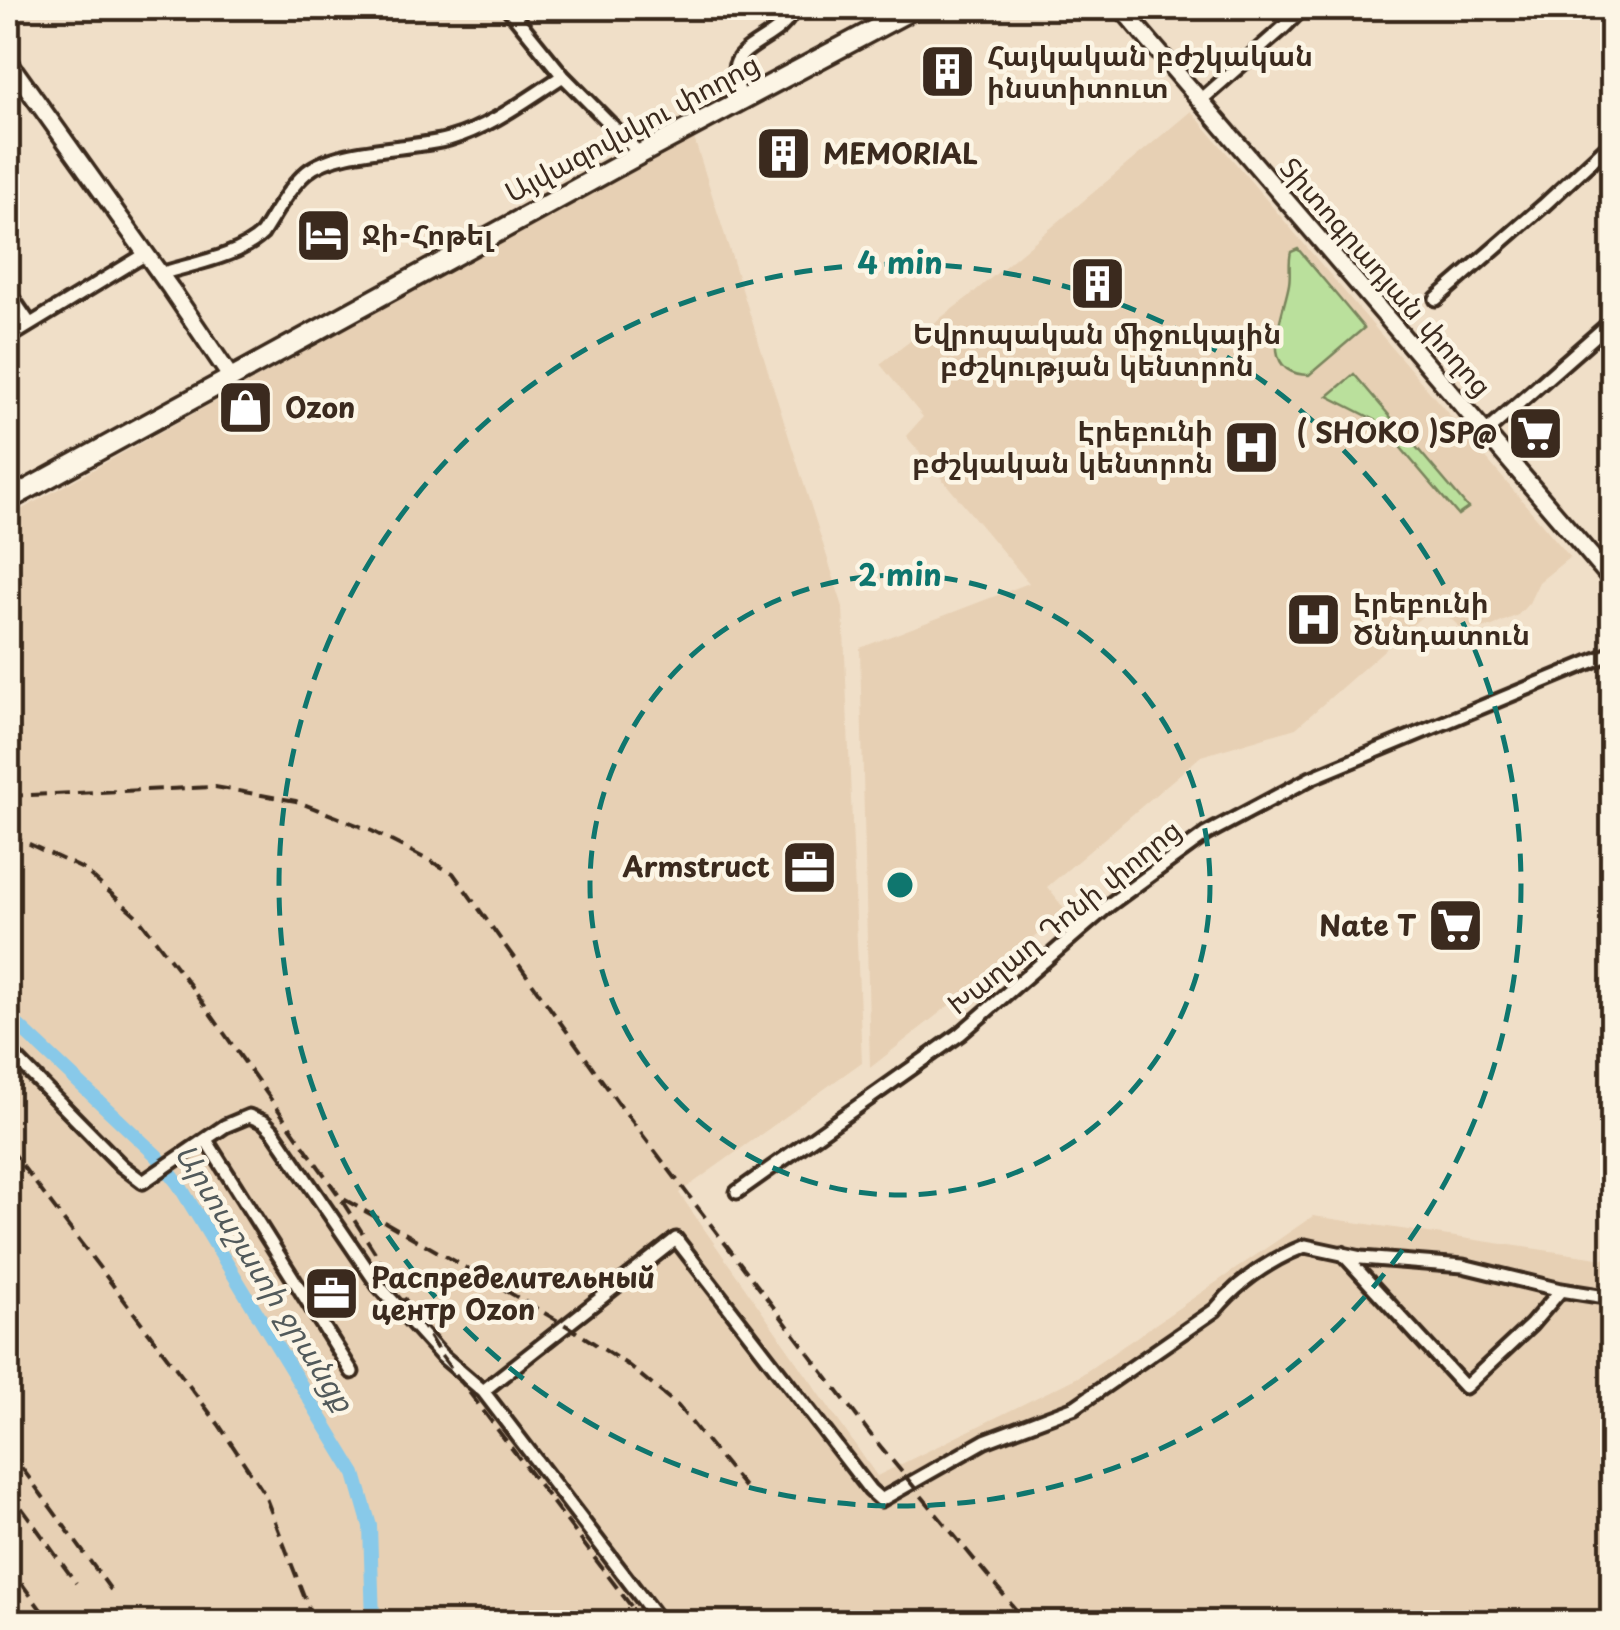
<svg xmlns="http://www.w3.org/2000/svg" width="1620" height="1630" font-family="'Playpen Sans','Noto Sans Armenian',sans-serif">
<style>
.built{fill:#e7d0b4}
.green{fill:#bae09c;stroke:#7a855d;stroke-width:2.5}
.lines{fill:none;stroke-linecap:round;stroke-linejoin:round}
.canal{stroke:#88c9e9;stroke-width:14}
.minor-casing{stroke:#3b2a1e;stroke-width:19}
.tertiary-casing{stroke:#3b2a1e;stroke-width:22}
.secondary-casing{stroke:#3b2a1e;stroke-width:25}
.minor{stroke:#fcf5e5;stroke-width:11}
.tertiary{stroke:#fcf5e5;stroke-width:15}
.secondary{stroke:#fcf5e5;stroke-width:18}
.rail{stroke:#3b2a1e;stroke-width:4;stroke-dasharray:15 8;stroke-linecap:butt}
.ring{fill:none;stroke:#0f766e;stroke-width:5;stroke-dasharray:18 12}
.labels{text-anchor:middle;stroke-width:9;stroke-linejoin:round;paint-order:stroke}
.poi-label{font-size:28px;font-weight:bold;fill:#3b2a1e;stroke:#fcf5e5;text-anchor:start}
.street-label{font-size:28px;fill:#3b2a1e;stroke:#fcf5e5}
.water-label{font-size:30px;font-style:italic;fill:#525a5b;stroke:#fcf5e5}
.centre{fill:#0f766e;stroke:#fcf5e5;stroke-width:5}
.ring-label{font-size:30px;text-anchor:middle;font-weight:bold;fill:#0f766e;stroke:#fcf5e5;stroke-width:9;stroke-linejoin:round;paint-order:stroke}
</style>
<rect width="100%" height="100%" fill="#f0dfc8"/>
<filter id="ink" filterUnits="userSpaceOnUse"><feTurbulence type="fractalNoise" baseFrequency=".01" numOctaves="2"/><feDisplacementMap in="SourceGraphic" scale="20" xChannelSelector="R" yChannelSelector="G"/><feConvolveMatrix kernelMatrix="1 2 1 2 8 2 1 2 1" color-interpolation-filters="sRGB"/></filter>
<g filter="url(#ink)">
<path class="built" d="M1191,111L1570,557L1539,582L1529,603L1518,615L1490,627L1461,628L1435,605L1296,728L1201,756L1047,887L1067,912L870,1068L860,648L1029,583L906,436L923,417L880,364L967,298Z
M693,135L843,607L862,1062L679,1193L877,1476L1078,1377L1313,1216L1612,1260V1622H8V517Z"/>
<path class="green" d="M1298,249L1364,328L1309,375C1255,374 1284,314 1289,284C1291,273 1288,263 1291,252Z
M1354,374L1468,508L1458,515L1379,422L1328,396Z"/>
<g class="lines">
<path class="canal" d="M8,1016L157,1156L179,1185L355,1474L370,1526L373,1622"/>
<defs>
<path id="minor" d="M508,8L563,76L640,154
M741,100C739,91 735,78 735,69C737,44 785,38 793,8
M1201,100L1283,28L1303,8
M160,274C191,264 238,257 262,234C275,214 288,188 307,172C338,147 410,150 449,139C491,127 527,99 563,76
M8,292L30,324
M1436,299L1543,206L1612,142
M8,338L146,254
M1486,432L1612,321
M8,1050L122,1166L143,1182L225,1126L249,1116L264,1122L273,1131L378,1285L441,1355L483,1391L660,1622
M206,1140L352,1372
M737,1192L960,1034L1109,905L1206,834L1311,778L1612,653
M1342,1253L1465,1387L1531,1325L1561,1290
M483,1391L676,1239L870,1490L881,1500L985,1441L1075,1407L1215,1310C1239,1281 1270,1260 1305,1246L1361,1258L1463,1266L1561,1290L1612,1298"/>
<path id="tertiary" d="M1121,8L1612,580
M8,56L13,68L171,289L232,379"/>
<path id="secondary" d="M8,500L640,154L915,8"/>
</defs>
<use href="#minor" class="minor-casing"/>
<use href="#tertiary" class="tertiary-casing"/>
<use href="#secondary" class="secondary-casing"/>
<use href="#minor" class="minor"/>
<use href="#tertiary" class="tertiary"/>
<use href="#secondary" class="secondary"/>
<path class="rail" d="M8,796L215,787L296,801L372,831L453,873L619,1104L871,1435L1026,1622
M8,834L83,869L138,917L190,985L340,1197L458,1263L567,1326L628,1365L678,1406L745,1488
M8,1147L219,1425L264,1493L314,1622
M342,1201L441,1355L643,1622
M8,1449L111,1590
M8,1489L76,1583
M8,1565L50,1622"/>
</g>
</g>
<g class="ring">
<circle cx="900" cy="885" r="310"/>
<circle cx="900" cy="885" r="621"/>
</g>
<defs>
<symbol id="building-square" viewBox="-11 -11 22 22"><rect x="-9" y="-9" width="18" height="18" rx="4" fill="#3b2a1e" stroke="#fcf5e5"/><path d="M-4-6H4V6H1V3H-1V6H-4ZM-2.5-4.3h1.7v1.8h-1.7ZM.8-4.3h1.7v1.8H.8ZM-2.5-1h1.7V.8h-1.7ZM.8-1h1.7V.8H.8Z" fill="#fff"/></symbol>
<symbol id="hotel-square" viewBox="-11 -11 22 22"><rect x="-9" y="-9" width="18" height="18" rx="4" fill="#3b2a1e" stroke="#fcf5e5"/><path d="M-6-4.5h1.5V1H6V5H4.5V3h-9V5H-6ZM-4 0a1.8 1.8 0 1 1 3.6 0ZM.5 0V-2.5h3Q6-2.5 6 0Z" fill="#fff"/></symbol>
<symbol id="shop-square" viewBox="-11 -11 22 22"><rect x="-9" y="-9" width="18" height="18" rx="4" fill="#3b2a1e" stroke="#fcf5e5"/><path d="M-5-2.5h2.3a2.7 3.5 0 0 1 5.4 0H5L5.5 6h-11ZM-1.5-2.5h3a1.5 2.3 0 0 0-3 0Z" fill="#fff"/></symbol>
<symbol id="supermarket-square" viewBox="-11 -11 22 22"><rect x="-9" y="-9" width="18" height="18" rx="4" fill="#3b2a1e" stroke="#fcf5e5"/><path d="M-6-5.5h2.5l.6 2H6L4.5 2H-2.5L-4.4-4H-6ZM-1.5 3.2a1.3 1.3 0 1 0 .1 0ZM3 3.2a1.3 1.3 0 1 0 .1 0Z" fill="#fff"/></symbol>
<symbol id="hospital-square" viewBox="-11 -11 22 22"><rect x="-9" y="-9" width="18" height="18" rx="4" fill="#3b2a1e" stroke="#fcf5e5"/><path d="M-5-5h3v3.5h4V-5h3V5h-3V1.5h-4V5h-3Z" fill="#fff"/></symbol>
<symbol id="office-square" viewBox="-11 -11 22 22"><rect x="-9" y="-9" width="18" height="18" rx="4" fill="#3b2a1e" stroke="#fcf5e5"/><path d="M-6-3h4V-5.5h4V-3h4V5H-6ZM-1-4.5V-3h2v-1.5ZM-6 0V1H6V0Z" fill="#fff"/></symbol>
</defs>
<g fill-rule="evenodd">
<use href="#building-square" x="916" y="40" width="63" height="63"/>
<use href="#building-square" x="752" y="122" width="63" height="63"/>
<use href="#hotel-square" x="292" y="204" width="63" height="63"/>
<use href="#building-square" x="1066" y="252" width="63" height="63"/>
<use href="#shop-square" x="214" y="376" width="63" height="63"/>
<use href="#supermarket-square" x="1504" y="402" width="63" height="63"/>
<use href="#hospital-square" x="1220" y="416" width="63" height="63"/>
<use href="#hospital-square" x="1282" y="588" width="63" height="63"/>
<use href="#office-square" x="778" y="836" width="63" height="63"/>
<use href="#supermarket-square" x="1424" y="894" width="63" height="63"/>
<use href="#office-square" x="300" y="1262" width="63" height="63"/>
</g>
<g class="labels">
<g class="poi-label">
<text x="987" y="66">Հայկական բժշկական<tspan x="987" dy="32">ինստիտուտ</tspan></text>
<text x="823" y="164">MEMORIAL</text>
<text x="362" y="245">Ջի-Հոթել</text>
<text x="1097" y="344" text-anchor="middle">Եվրոպական միջուկային<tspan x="1097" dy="32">բժշկության կենտրոն</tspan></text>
<text x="285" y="418">Ozon</text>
<text x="1213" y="441" text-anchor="end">Էրեբունի<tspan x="1213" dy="32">բժշկական կենտրոն</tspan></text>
<text x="1497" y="443" text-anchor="end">( SHOKO )SP@</text>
<text x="1353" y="613">Էրեբունի<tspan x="1353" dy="32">Ծննդատուն</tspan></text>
<text x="770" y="877" text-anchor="end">Armstruct</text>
<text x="1416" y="936" text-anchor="end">Nate T</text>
<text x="371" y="1288">Распределительный<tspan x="371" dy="32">центр Ozon</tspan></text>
</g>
<g class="street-label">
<text transform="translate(632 128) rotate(-28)" y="10">Այվազովսկու փողոց</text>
<text transform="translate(1386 277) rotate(49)" y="10">Տիտոգրադյան փողոց</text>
<text transform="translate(1064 917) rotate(-39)" y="10">Խաղաղ Դոնի փողոց</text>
</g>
<g class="water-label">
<text transform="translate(264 1278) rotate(58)" y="10">Արտաշատի ջրանցք</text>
</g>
</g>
<circle cx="900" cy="885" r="15" class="centre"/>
<g class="ring-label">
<text x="900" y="274">4 min</text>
<text x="900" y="586">2 min</text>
</g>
<rect width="1620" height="1630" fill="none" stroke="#fcf5e5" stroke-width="40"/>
<rect x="20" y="20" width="1580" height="1590" fill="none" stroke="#3b2a1e" stroke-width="4" filter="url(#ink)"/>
</svg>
